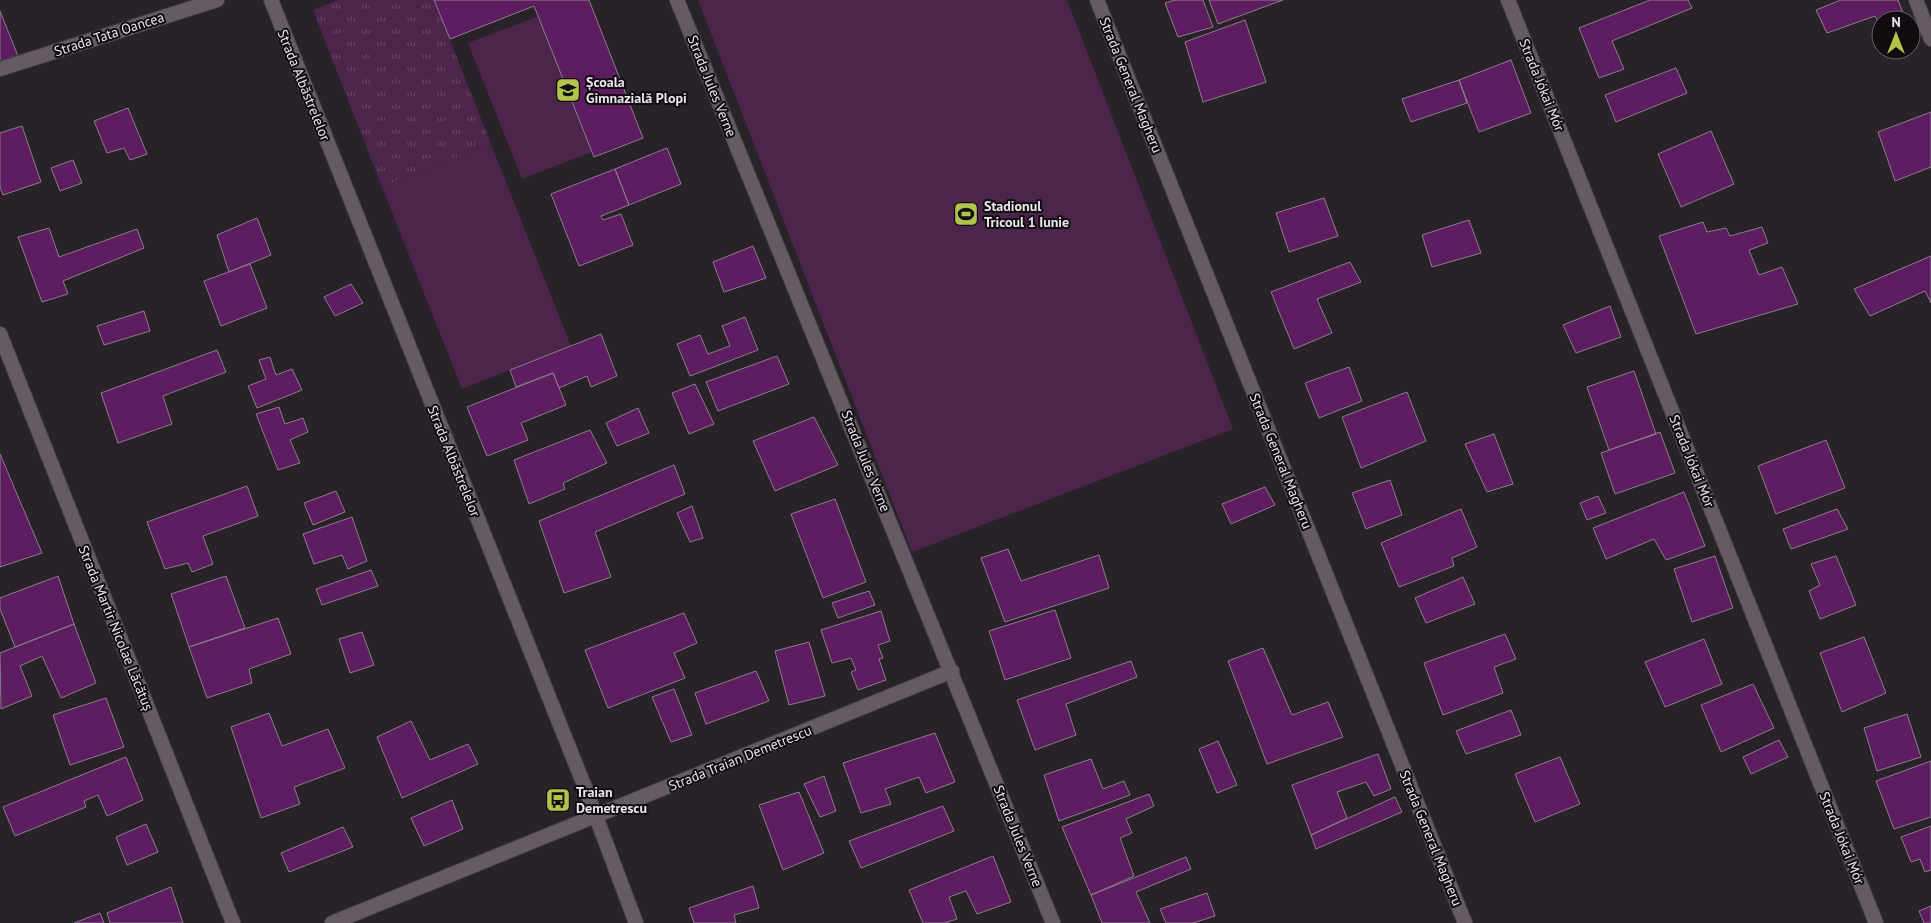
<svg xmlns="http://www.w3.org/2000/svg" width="1931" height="923" font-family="'PT Sans',sans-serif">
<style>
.grass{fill:url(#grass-tufts)}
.pitch{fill:#4b254c}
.building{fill:#5e1d61;stroke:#887f88}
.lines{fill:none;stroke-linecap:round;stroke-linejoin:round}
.minor-casing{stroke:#464046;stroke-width:16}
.tertiary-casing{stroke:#464046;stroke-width:16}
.minor{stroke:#645b64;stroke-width:14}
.tertiary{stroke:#645b64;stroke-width:14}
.labels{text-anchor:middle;stroke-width:4;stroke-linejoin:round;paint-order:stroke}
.street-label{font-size:14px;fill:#ebe6eb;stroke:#100c10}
.poi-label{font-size:14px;font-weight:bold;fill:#ebe6eb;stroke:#100c10;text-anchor:start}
</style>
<defs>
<pattern id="grass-tufts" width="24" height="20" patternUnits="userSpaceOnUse" patternTransform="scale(1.25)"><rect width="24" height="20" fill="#4b254c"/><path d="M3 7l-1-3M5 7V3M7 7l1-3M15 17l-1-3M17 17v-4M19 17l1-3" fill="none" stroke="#654566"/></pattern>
</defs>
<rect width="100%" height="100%" fill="#292229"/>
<path class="grass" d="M338,0H434L491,144L382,187L313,10Z"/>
<path class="pitch" d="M698,0H1067L1233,429L912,552Z
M539,16L592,152L522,179L468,43Z
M491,144L571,346L462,389L382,187Z"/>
<path class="building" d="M434,0H589L643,138L594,157L534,6L450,39Z
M1175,0H1203L1213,27L1178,37L1165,3Z
M1209,0H1283L1218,24Z
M1650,0H1688L1692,8L1612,41L1624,69L1599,78L1579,28Z
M1841,0H1898L1906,20H1881V27L1875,16L1827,33L1816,10Z
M0,11L18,56L0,62Z
M1245,20L1266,82L1203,102L1185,42Z
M1511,60L1531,113L1479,132L1459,80Z
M1676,68L1687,93L1616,122L1605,95Z
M1459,80L1467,103L1411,122L1402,99Z
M128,108L147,154L130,160L124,148L107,153L94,121Z
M1931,112V167L1895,181L1878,132Z
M22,126L41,182L3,195L0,187V133Z
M1711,131L1734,184L1681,207L1658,154Z
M667,148L681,184L629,205L615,169Z
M73,160L82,183L60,191L51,168Z
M615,169L629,205L601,216L603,220L621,214L633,245L579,266L551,194Z
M1324,198L1338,236L1289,252L1276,213Z
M257,218L271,255L229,272L217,235Z
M1469,220L1481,253L1432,267L1422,235Z
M1703,222L1707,232L1726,228L1730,236L1762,227L1768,243L1749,250L1759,275L1782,267L1798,304L1696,334L1659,236Z
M49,228L59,257L137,229L144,248L63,281L68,294L42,302L18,237Z
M753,246L766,278L724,292L713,262Z
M1931,256V303L1925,291L1870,316L1854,289Z
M1350,262L1361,282L1317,299L1332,333L1294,349L1271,292Z
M250,264L267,308L221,326L204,281Z
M351,284L363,303L335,316L324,297Z
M1610,306L1621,337L1576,353L1563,325Z
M144,311L150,331L104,345L97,326Z
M745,317L758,350L690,376L677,344L700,335L708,354L730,346L722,326Z
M601,334L617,376L591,387L587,376L559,388L553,373L516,387L510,370Z
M217,350L226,372L163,396L172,424L118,443L101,393Z
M777,356L789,384L718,411L706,382Z
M270,357L276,375L292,369L302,390L257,408L248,386L266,379L259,360Z
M1349,367L1362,401L1319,418L1305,383Z
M1634,371L1656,434L1609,450L1587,387Z
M553,373L566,405L521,423L528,440L487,456L467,407Z
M695,384L714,424L689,434L672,393Z
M1407,392L1426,441L1361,468L1342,417Z
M279,407L285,424L303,418L308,432L290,440L300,463L278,470L256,414Z
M638,408L649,433L617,446L606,423Z
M814,417L838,465L775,491L753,441Z
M590,430L607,463L563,483L565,489L529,504L514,460Z
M1660,432L1675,473L1615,494L1601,453Z
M1494,434L1513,484L1487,492L1465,444Z
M1826,440L1845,488L1776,514L1758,466Z
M0,454L42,553L0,567Z
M674,465L685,494L595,532L611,577L564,593L539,521Z
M1390,480L1402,515L1366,529L1352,493Z
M247,486L258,516L203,536L213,564L192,572L188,563L165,569L147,522Z
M1265,487L1275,505L1231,524L1222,504Z
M336,491L345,512L313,525L304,503Z
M1684,492L1705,546L1666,560L1654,539L1606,559L1593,528Z
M1598,496L1606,513L1587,520L1580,503Z
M835,499L866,582L823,598L791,514Z
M692,506L703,538L690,542L677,513Z
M1461,509L1477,547L1452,558L1454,566L1399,587L1381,543Z
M1837,509L1848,529L1791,549L1783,529Z
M352,517L367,561L348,569L342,555L314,564L303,534Z
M1008,549L1021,581L1099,555L1109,588L1005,622L981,558Z
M1715,556L1733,608L1692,622L1674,569Z
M1836,556L1856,605L1820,619L1809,591L1820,585L1811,564Z
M371,570L378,586L322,605L316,589Z
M58,576L74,624L15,647L0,609V598Z
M226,576L245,628L189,647L171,594Z
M1463,577L1475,604L1426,623L1415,598Z
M869,591L875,605L838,618L832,603Z
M1055,610L1071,658L1005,680L989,631Z
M881,611L890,641L878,645L883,658L879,659L886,680L858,690L851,672L856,670L851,658L832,663L821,630Z
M684,613L697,643L674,653L685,678L608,708L585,650Z
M278,618L291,654L249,669L252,683L207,698L189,647Z
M74,624L96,683L61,698L42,656L20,666L32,696L1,709L0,653Z
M362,632L374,665L350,673L339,639Z
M1505,634L1516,659L1494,667L1503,693L1443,715L1424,663Z
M1864,637L1886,693L1842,712L1820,653Z
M1704,639L1722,684L1665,707L1645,662Z
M809,642L825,696L789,705L775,651Z
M1263,648L1292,715L1328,702L1343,737L1267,764L1228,661Z
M1131,661L1137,677L1066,704L1076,735L1035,750L1017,700Z
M756,671L769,701L706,724L695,693Z
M1753,684L1774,728L1721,752L1701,705Z
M674,689L692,735L671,742L652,697Z
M106,698L124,747L70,765L53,715Z
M1511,710L1521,735L1466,754L1456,731Z
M269,713L282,746L328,729L345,768L294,787L300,804L261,818L231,727Z
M1907,714L1921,757L1877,771L1864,728Z
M411,721L430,760L468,744L478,764L402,798L377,737Z
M935,733L955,782L926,793L919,777L885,789L891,804L861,813L843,763Z
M1779,740L1788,757L1751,774L1743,757Z
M1218,741L1237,785L1217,793L1199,749Z
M1378,754L1391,789L1374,796L1366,782L1337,792L1347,818L1311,835L1292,785Z
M126,757L143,800L107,816L98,795L84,801L86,807L15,836L3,807Z
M1560,757L1580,804L1535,822L1515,774Z
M1091,759L1103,789L1124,781L1130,795L1059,821L1044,775Z
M1931,761V817L1894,829L1876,781Z
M824,776L836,811L820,817L804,784Z
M799,792L824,853L783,870L759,805Z
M1149,794L1154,806L1126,819L1132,833L1120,838L1134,876L1091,895L1062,827Z
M1395,797L1402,812L1316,849L1311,835Z
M452,800L463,829L424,846L411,818Z
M943,806L954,831L861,868L849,841Z
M146,824L158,852L127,865L116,837Z
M1931,826V870L1925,872L1920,859L1911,862L1901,837Z
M343,827L353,847L289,872L281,853Z
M993,856L1011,902L977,914L966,891L949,897L957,919L944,923H923L909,890Z
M1186,857L1191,869L1136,892L1150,923H1102L1091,895Z
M753,886L759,908L734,915L736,923H694L689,908Z
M171,887L183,923H110L107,913Z
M1207,893L1215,916L1193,923H1166L1160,909Z
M1931,906V923H1924L1919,911Z
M100,913L104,923H74Z"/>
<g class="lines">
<defs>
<path id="minor" d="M677,0L1053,923
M1097,0L1465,923
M1508,0L1876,923
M1916,0L1931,39
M0,69L217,0
M0,334L233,923
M332,923L952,671"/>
<path id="tertiary" d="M271,0L586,790L636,923"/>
</defs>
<use href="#minor" class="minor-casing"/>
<use href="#tertiary" class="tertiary-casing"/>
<use href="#minor" class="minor"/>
<use href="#tertiary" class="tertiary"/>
</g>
<defs>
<symbol id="school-square" viewBox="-11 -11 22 22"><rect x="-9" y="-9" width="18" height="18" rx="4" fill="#b3c24b" stroke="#100c10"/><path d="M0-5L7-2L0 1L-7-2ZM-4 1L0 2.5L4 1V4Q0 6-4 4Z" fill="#111"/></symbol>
<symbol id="stadium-square" viewBox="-11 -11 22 22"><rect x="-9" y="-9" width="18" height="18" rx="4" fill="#b3c24b" stroke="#100c10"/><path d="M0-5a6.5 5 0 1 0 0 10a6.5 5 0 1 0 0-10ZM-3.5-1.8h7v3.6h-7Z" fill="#111"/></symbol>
<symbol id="bus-square" viewBox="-11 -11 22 22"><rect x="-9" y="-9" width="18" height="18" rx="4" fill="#b3c24b" stroke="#100c10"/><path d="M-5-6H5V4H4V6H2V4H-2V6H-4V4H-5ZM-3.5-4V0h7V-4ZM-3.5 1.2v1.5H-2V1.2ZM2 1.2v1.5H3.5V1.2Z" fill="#111"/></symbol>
</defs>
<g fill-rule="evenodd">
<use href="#school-square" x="554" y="76" width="28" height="28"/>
<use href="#stadium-square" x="952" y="200" width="28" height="28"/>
<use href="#bus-square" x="544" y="786" width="28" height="28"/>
</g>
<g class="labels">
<g class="street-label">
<text transform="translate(109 34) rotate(-18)" y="5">Strada Tata Oancea</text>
<text transform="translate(304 85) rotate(68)" y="5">Strada Albăstrelelor</text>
<text transform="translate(1131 85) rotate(68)" y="5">Strada General Magheru</text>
<text transform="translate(1542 85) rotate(68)" y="5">Strada Jókai Mór</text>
<text transform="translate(712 86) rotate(68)" y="5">Strada Jules Verne</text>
<text transform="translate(454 461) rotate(68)" y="5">Strada Albăstrelelor</text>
<text transform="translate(866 461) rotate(68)" y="5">Strada Jules Verne</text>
<text transform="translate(1281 461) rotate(68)" y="5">Strada General Magheru</text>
<text transform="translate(1692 461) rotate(68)" y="5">Strada Jókai Mór</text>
<text transform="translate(116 628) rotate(68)" y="5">Strada Martir Nicolae Lăcătuș</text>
<text transform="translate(740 758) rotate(-22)" y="5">Strada Traian Demetrescu</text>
<text transform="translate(1018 836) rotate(68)" y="5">Strada Jules Verne</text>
<text transform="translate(1431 838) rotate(68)" y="5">Strada General Magheru</text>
<text transform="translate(1842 838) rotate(68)" y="5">Strada Jókai Mór</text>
</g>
<g class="poi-label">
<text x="586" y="87">Școala<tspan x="586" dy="16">Gimnazială Plopi</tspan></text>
<text x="984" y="211">Stadionul<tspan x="984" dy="16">Tricoul 1 Iunie</tspan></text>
<text x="576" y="797">Traian<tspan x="576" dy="16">Demetrescu</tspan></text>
</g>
</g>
<g transform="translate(1896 35)"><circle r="24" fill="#100c10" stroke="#686368"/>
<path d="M0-4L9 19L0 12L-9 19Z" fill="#b3c24b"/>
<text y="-8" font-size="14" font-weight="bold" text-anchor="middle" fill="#ebe6eb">N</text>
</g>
</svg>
